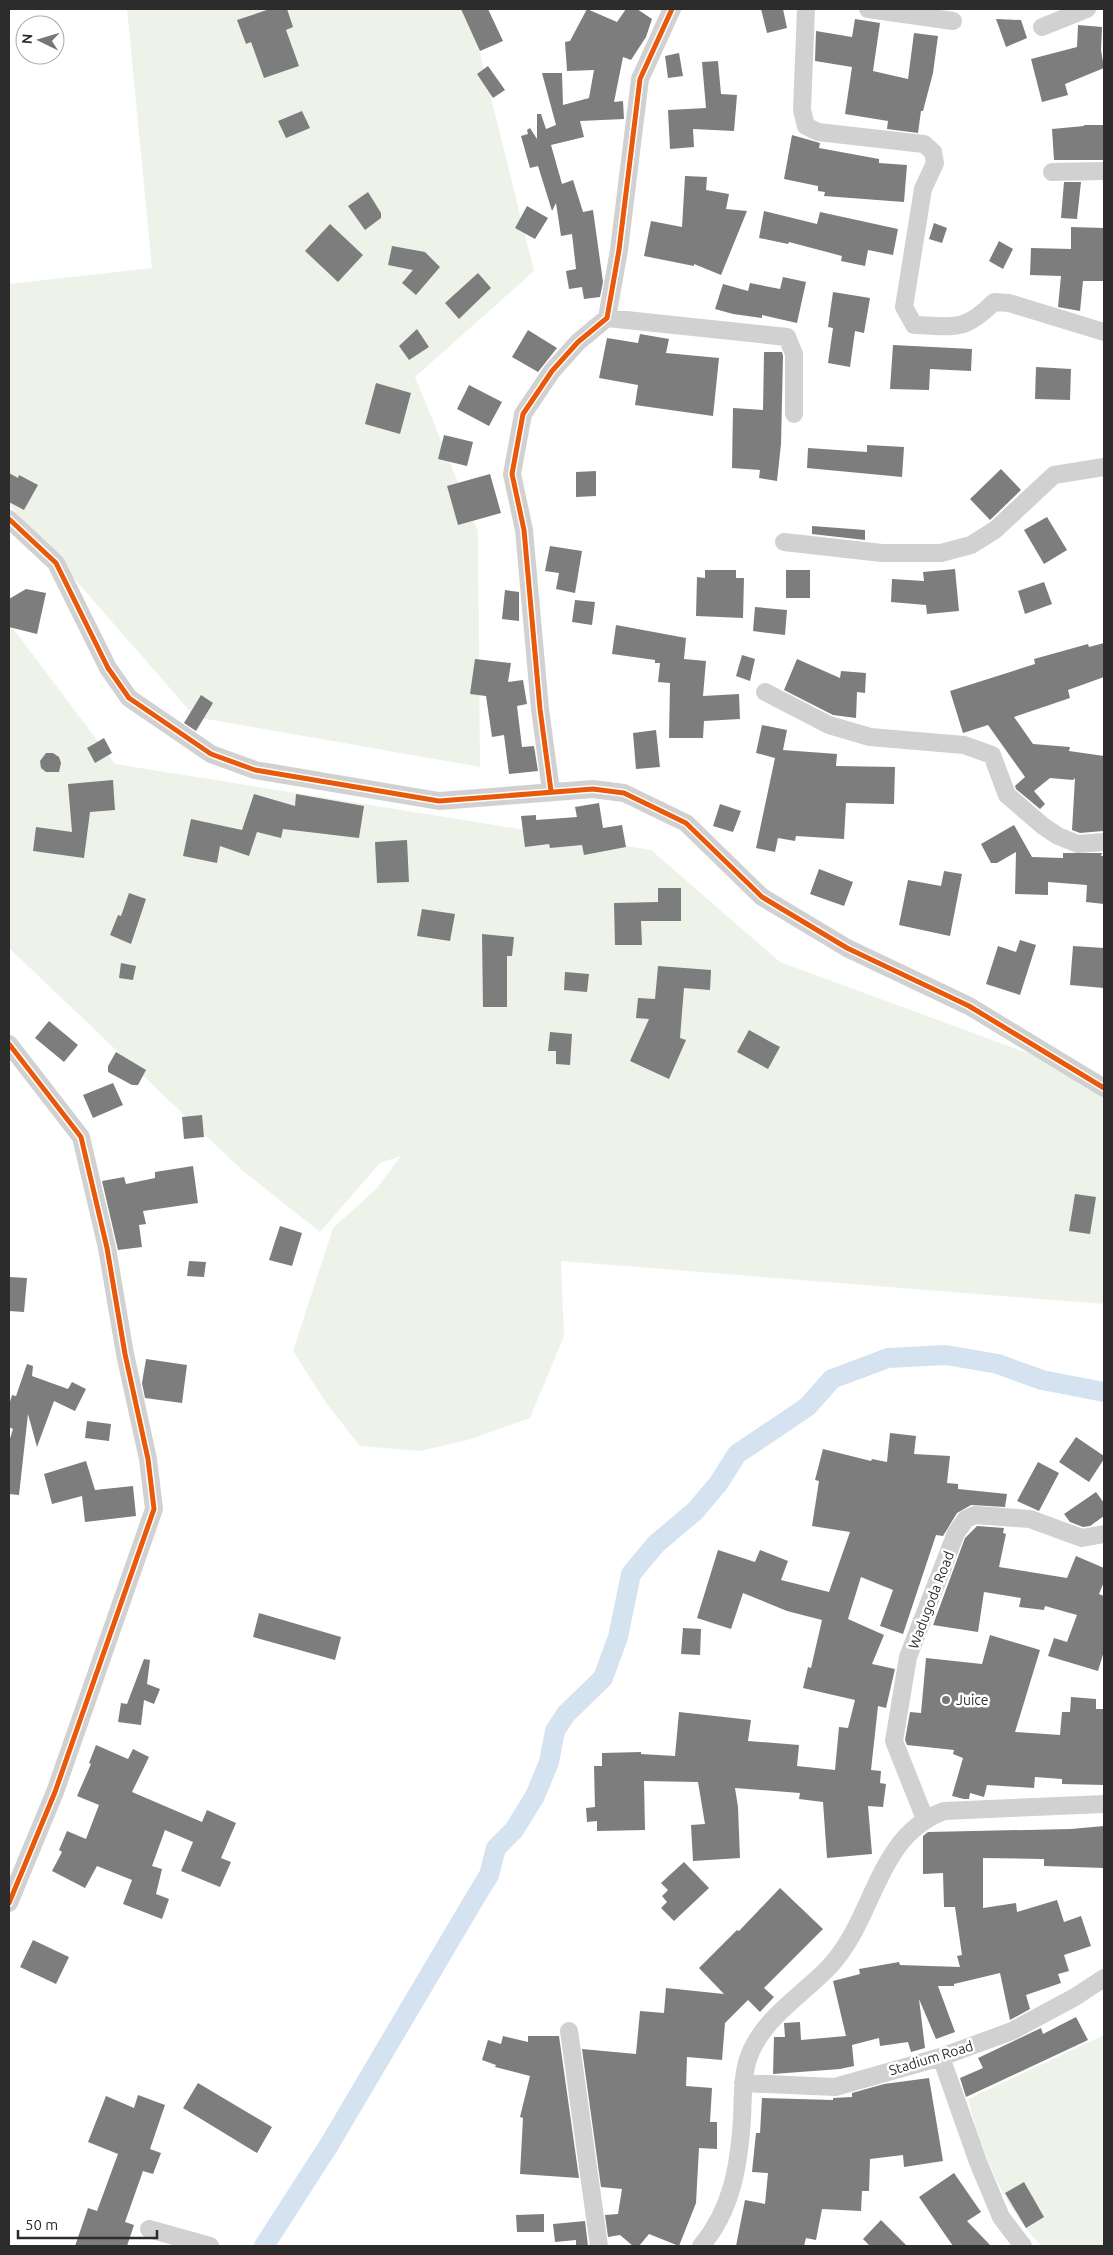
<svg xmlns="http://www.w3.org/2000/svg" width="1113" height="2255" font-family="Ubuntu,sans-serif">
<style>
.green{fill:#eef3ea}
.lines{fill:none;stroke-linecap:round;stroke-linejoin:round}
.canal{stroke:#d5e3f1;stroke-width:20}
.building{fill:#7d7d7d}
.minor{stroke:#d1d1d1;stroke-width:18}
.cycleway-casing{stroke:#fff;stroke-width:8}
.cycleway{stroke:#e8590c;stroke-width:5}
.poi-dot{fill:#767676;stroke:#fff;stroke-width:2}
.labels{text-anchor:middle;stroke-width:5;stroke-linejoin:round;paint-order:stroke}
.street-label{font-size:14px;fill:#2c2c2c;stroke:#fff}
.poi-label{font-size:14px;fill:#2c2c2c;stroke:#fff;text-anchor:start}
</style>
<rect width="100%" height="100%" fill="#fff"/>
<path class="green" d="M127,9H469L534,271L415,377L478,531L480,767L195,717L9,504V284L152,268Z
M9,623L115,764L651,850L780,962L1104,1081V1304L561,1261L564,1336L530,1418L468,1440L420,1451L360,1446L326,1403L293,1351L333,1228L377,1188L401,1156L380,1163L320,1232L243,1171L9,948Z
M1104,2035V2246H1041C1003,2206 981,2152 968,2099Z"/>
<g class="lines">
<path class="canal" d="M264,2246L329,2145L472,1903L489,1875L496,1848L514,1830L535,1796L549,1762L555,1731L566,1714L603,1678L618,1637L631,1574L656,1544L695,1511L718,1484L737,1454L807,1407L832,1379L888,1358L946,1355L998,1364L1042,1380L1104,1392"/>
</g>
<path class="building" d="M270,9H287L293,27L286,30L299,66L264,78L251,42L246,44L237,20Z
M461,9H488L503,41L480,51Z
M587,9L617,22L626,9H637L652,19L646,37L631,60L623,57L614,102L623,101L624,119L580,121L584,137L551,145L562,184L573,180L583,212L593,210L603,282L600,297L584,299L582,287L569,289L566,271L576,269L572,234L561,236L556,203L552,211L538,166L530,168L521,136L528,134L527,130L530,128L537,139V114H541L546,129L556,125L542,73H562L563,105L589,98L594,70L567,71L565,42L570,41Z
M761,9H783L787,28L767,33Z
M855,19L880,23L873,71L908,79L914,33L938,36L933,73L923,111H921L918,133L887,129L888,121L845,114L852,67L815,61L816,31L852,37Z
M996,19L1021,20L1027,38L1006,47Z
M1078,25L1102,27L1101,50L1104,68L1065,84L1068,95L1042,102L1031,59L1077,47Z
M679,53L683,76L668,78L665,56Z
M718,61L721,94L737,95L734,131L693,129L694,147L670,149L668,110L706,108L702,62Z
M488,66L505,90L493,98L477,74Z
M302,111L310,128L286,138L278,121Z
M1084,125H1103V160H1054L1052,129L1084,126Z
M792,135L820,143L819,148L879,159V163L907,165L904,202L824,196L825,192L818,191V186L784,179Z
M685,176L707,177L706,190L729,194L726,209L747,211L721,275L694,264V266L644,256L651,221L682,227Z
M1064,182H1081L1077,219L1061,218Z
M368,192L381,213V218L365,230L348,206Z
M527,206L548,218L535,239L515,228Z
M764,211L817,224L820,212L898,229L893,255L868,250L865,266L841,261L842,256L789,242L788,244L759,238Z
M934,223L947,228L942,243L929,239Z
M330,224L363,255L338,282L305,251Z
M1071,227L1104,228V281H1083L1080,311L1058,307L1061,276L1030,275L1031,248L1071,249Z
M999,241L1013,249L1003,269L989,261Z
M392,246L425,252L440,267L416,295L402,283L413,270L388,265Z
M478,273L491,288L459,319L445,303Z
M783,277L806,282L797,323L762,315V318L733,314L715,309L723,284L748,291L750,283L780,289Z
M833,292L870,298L864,333L855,331L850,367L828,363L833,328L828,327Z
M417,329L429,347L409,360L399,346Z
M528,330L557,348L538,372L512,357Z
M640,334L669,339L666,353L719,358L713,416L635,405L638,385L599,378L607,338L638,343Z
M893,345L972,349L971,371L930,369L929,390L890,389Z
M764,352H782L783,356L781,444L777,481L759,478L760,470L732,468L733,408L763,410Z
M1036,367L1071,369L1070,400L1035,399Z
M376,383L411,393L400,434L365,424Z
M469,385L502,402L489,426L457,409Z
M444,435L473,442L467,466L438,459Z
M867,445L904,447L902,477L807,468L808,448L867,452Z
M1001,469L1021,490L990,520L970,499Z
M596,471V496L576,497V472Z
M9,473L18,478L19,475L38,485L24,510L9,502Z
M490,474L501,513L458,525L447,486Z
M1047,517L1067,550L1044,564L1024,530Z
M812,526L865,530V540L812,534Z
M550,546L582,551L575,593L556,589L559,573L545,571Z
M955,569L959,611L927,614L926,605L891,602L892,579L924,581L923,572Z
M705,570H736V578H744L743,618L696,616L697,577L705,578Z
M786,570H810V598H786Z
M1044,582L1052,604L1025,614L1018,591Z
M26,589L46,593L37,634L9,627V599Z
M505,590L519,592V621L502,619Z
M575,600L595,602L592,625L572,622Z
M755,607L787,610L785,635L753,631Z
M616,625L686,638L684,659L706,661L703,696L739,694L740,719L704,721L703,738H669L670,683L658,682L660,663H655V660L612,654Z
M1104,643V677L1068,690L1070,698L1014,717L1033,744L1070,747L1069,751L1104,756L1103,831L1080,833L1072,830L1075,778L1073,780L1050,778L1034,791L1045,804L1040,809L1016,789L1015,786L1025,777L988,725L963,733L950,691L1035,664L1034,659L1088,644L1089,647Z
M742,655L755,659L750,681L736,676Z
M475,659L511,663L508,682L523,680L527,704L517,706L522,747L534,746L538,771L509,774L504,735L492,737L486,696L470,694Z
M797,659L840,678L841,671L866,673L865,693L857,692L856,718L833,715L784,690Z
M201,695L213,703L196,731L184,723Z
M762,725L787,730L783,750L837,754L836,766L895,767L894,804L846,803L844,839L796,836L795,841L778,838L775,852L756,848L775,758L756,753Z
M656,730L660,767L636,769L633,733Z
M104,738L112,753L95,763L87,748Z
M46,753H53L59,757L61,763L59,772H46L41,768L40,761Z
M113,780L115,810L90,812L84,858L33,851L36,827L72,832L68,784Z
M254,794L295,806L296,794L364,806L359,838L283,829L281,838L257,832L249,856L220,846L217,863L183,856L191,819L242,830Z
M599,803L603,828L622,825L626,847L584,855L582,845L550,848L549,844L525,847L521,816L536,815V820L577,817L575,807Z
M720,804L741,811L733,832L713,826Z
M1014,825L1032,857L1063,858V853H1102L1101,856H1104V904L1086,902L1087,885L1048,882V895L1015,894L1016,852L997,863H991L981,844Z
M407,840L409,882L377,883L375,842Z
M819,869L853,882L844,906L810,894Z
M944,871L962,874L950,936L899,925L908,880L941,886Z
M658,888H681V921H641L642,945H615L614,903L658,902Z
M129,893L146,899L131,944L110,935L118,915L121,916Z
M422,909L455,914L450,941L417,936Z
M482,934L514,937L512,956H507V1007H483Z
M1020,940L1036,945L1020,995L986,984L998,946L1016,952Z
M1073,946L1104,948V988L1070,985Z
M121,963L136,966L133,980L119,978Z
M658,966L711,970L710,990L684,988L680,1038L686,1040L669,1079L630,1061L649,1019L636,1018L638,998L655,999Z
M565,972L589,974L587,992L564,990Z
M49,1021L78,1045L64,1062L35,1038Z
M749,1030L780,1047L768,1069L737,1052Z
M550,1032L572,1034L570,1065L556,1064V1051H548Z
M116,1052L146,1070L138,1085H132L108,1072V1066Z
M113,1083L123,1105L93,1118L83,1095Z
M202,1115L204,1137L184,1139L182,1117Z
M193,1166L198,1203L143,1211L146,1224L139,1225L142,1247L118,1250L102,1181L124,1177L126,1184L155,1178V1172Z
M1075,1194L1096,1197L1090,1234L1069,1231Z
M280,1226L302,1233L292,1266L269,1260Z
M189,1261L206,1262L204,1277L187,1276Z
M9,1277L27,1278L24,1312L9,1311Z
M146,1359L187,1365L182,1403L145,1398L142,1383Z
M27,1364L33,1366L32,1376L68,1389L72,1382L86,1389L75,1411L54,1401L37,1447L28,1414L19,1495L9,1494V1442L13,1429L9,1427V1405L12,1395L16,1396Z
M87,1421L111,1424L109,1441L85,1438Z
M890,1433L916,1436L914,1454L950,1456L947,1483L958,1484V1489L1007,1494L1005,1507L971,1505L957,1513L943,1536L936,1535L903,1634L880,1626L893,1590L861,1577L848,1619L884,1635L872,1664L895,1669L886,1708L878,1706L871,1770L881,1771L880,1783L886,1784L883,1807L868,1806L872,1854L827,1858L823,1802L799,1799L800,1793L735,1788L738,1807L740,1858L693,1861L691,1825L705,1824L698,1782L644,1781L645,1830L597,1831V1821L587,1822L586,1808L595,1807L594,1766H602V1753L641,1752V1754L675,1756L679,1712L751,1720L748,1741L799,1745L797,1766L835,1770L839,1727L848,1728L855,1700L803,1688L808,1667L811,1668L822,1620L787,1611L743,1593L731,1629L697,1618L718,1550L755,1562L760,1550L788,1561L781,1580L829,1592L850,1532L812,1526L819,1481L815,1480L823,1449L871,1461L872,1459L887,1462Z
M1076,1437L1104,1456V1459L1089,1482L1059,1462Z
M86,1461L95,1490L133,1486L136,1516L85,1522L82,1496L52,1504L44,1474Z
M1038,1462L1059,1473L1039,1511L1017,1501Z
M1096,1492L1104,1503V1516L1090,1526L1083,1527L1070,1522L1064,1514Z
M977,1526L1004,1528L1003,1533L1006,1534L999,1567L1067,1578L1076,1556L1104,1568V1582L1099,1594L1104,1596V1651L1098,1671L1048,1656L1054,1638L1067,1642L1077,1615L1045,1606L1044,1610L1019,1607L1021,1598L984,1592L978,1632L933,1625L965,1538Z
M259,1613L341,1637L335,1660L253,1637Z
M683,1628L701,1629L700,1655L681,1654Z
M990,1635L1040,1650L1015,1732L1060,1735L1062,1712H1070L1071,1697L1096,1699V1709H1104V1785L1062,1784V1779L1035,1777L1034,1788L987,1785L984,1797L970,1793L969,1799H964L952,1796L963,1758L953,1754L954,1750L907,1745L905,1740L910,1712L921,1713L926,1658L982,1664Z
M144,1659L150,1660L147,1684L160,1689L154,1704L144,1700L141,1725L118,1722L121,1703L127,1704Z
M96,1745L128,1759L133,1749L149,1757L132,1792L202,1822L207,1810L236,1823L221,1858L231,1862L220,1887L181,1871L193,1842L165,1830L152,1866L162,1869L156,1894L169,1899L162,1919L123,1904L132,1880L97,1866L85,1888L52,1871L62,1852L59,1850L67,1831L86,1839L99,1805L77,1796L91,1764L89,1763Z
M1104,1826V1868L1044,1866V1859L983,1858V1908L1016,1903L1017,1912L1057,1900L1064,1922L1081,1916L1091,1946L1064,1955L1069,1971L1058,1974L1061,1983L1026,1995L1030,2009L1010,2020L1000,1973L954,1984V1986H938L955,2032L936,2039L919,1999L925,2048L911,2052L908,2042L880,2046L879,2038L852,2045L854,2066L840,2069L773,2074L774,2037H785L784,2023L800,2022L801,2040L846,2036L833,1981L860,1974L859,1969L899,1962L900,1965L960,1967L957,1956L962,1955L955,1907H944L943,1873L923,1874V1836L928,1832L1071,1829Z
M684,1862L709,1888L674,1921L661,1908L667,1902L662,1896L668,1890L661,1883Z
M780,1888L823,1929L764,1988L774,1997L760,2012L748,2000L725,2023L722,2060L687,2057L686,2086L712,2088L710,2122H717V2149L699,2148L696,2203L679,2246L649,2234L639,2246H633L620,2235L608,2237L605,2215L618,2214L622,2189L601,2187L582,2049L636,2054L640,2011L664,2013L666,1988L724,1994L699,1968L737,1930L739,1931Z
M33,1940L69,1957L56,1984L20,1967Z
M1076,2017L1088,2040L966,2097L960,2078L983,2068L978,2058L1041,2028L1043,2034Z
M503,2036L528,2042V2036H559L579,2178L520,2174L523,2118L520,2117L530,2076L495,2067L496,2065L482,2060L488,2040L501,2044Z
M929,2078L943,2161L904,2167L903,2155L870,2159L869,2191H862L861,2211L822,2209L816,2240L806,2238L804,2246H736L745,2200L765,2204L768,2173L752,2172L756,2133H760L762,2098L833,2100V2098L852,2097V2093L884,2084Z
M198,2083L272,2127L257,2153L183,2108Z
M138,2095L165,2105L150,2149L161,2153L153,2174L143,2171L125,2222L134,2225L127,2246H75L88,2208L97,2211L118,2154L88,2142L106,2096L134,2108Z
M954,2173L981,2212L967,2221L991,2246H953L919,2197Z
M1024,2182L1044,2217L1026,2228L1005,2193Z
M544,2214V2232H517L516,2215Z
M881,2220L907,2246H870L863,2239Z
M585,2221L588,2246H576V2240L555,2242L553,2224Z"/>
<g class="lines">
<path class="minor" d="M806,9L802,110L806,126L818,132L924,144L933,152L935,163L923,189L904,307L914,325C954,326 963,333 994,302L1009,303L1104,332
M868,9L953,21
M1042,27L1087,9
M1052,172L1104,171
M607,318L787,337L794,354V414
M9,519L56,563L108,668L129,698L211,754L255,770L439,801L593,789L624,793L686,823L762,897L847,948L969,1006L1104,1088
M784,542L882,553H941L971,545L995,530L1054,475L1104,467
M765,692L829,725L870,737L964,745L992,755L1007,795L1043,826L1058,836L1078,844L1104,842
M551,791L540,709L524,530L512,474L523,414L552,371L578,342L607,318L619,250L640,79L672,9
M9,1044L81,1137L107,1248L125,1354L148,1459L154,1509L55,1792L9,1903
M925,1819L894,1741L908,1657L956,1533L966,1519L975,1515L1030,1519L1082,1538L1104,1534
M569,2031L599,2246
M941,2057L978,2162L1001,2217L1023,2246
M743,2083L835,2087L941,2057L1012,2031L1075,1997L1104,1978
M149,2229L210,2246
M701,2246C732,2210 739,2165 742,2119C743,2099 742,2078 748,2059C761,2019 804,1994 830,1966C875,1918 876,1836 944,1811L1104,1804"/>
<defs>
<path id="cycleway" d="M9,519L56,563L108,668L129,698L211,754L255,770L439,801L593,789L624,793L686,823L762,897L847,948L969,1006L1104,1088
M551,791L540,709L524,530L512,474L523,414L552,371L578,342L607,318L619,250L640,79L672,9
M9,1044L81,1137L107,1248L125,1354L148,1459L154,1509L55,1792L9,1903"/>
</defs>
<use href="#cycleway" class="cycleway-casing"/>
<use href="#cycleway" class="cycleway"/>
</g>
<circle class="poi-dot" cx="946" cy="1700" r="5"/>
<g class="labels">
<g class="street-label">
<text transform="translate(931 1600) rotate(-69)" y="5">Wadugoda Road</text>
<text transform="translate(931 2058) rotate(-17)" y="5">Stadium Road</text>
</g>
<g class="poi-label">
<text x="956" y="1705">Juice</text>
</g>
</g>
<rect width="1113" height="2255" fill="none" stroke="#2c2c2c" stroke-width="20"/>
<g transform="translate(40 40) rotate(275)"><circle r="24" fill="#ffffff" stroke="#ababab"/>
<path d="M0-4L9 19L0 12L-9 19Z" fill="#767676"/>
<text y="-8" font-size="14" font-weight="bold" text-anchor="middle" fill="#2c2c2c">N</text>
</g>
<path d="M18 2230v8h139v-8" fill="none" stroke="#2c2c2c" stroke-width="2.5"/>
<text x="25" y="2230" font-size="15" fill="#2c2c2c" stroke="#ffffff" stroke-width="4" paint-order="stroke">50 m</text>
</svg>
